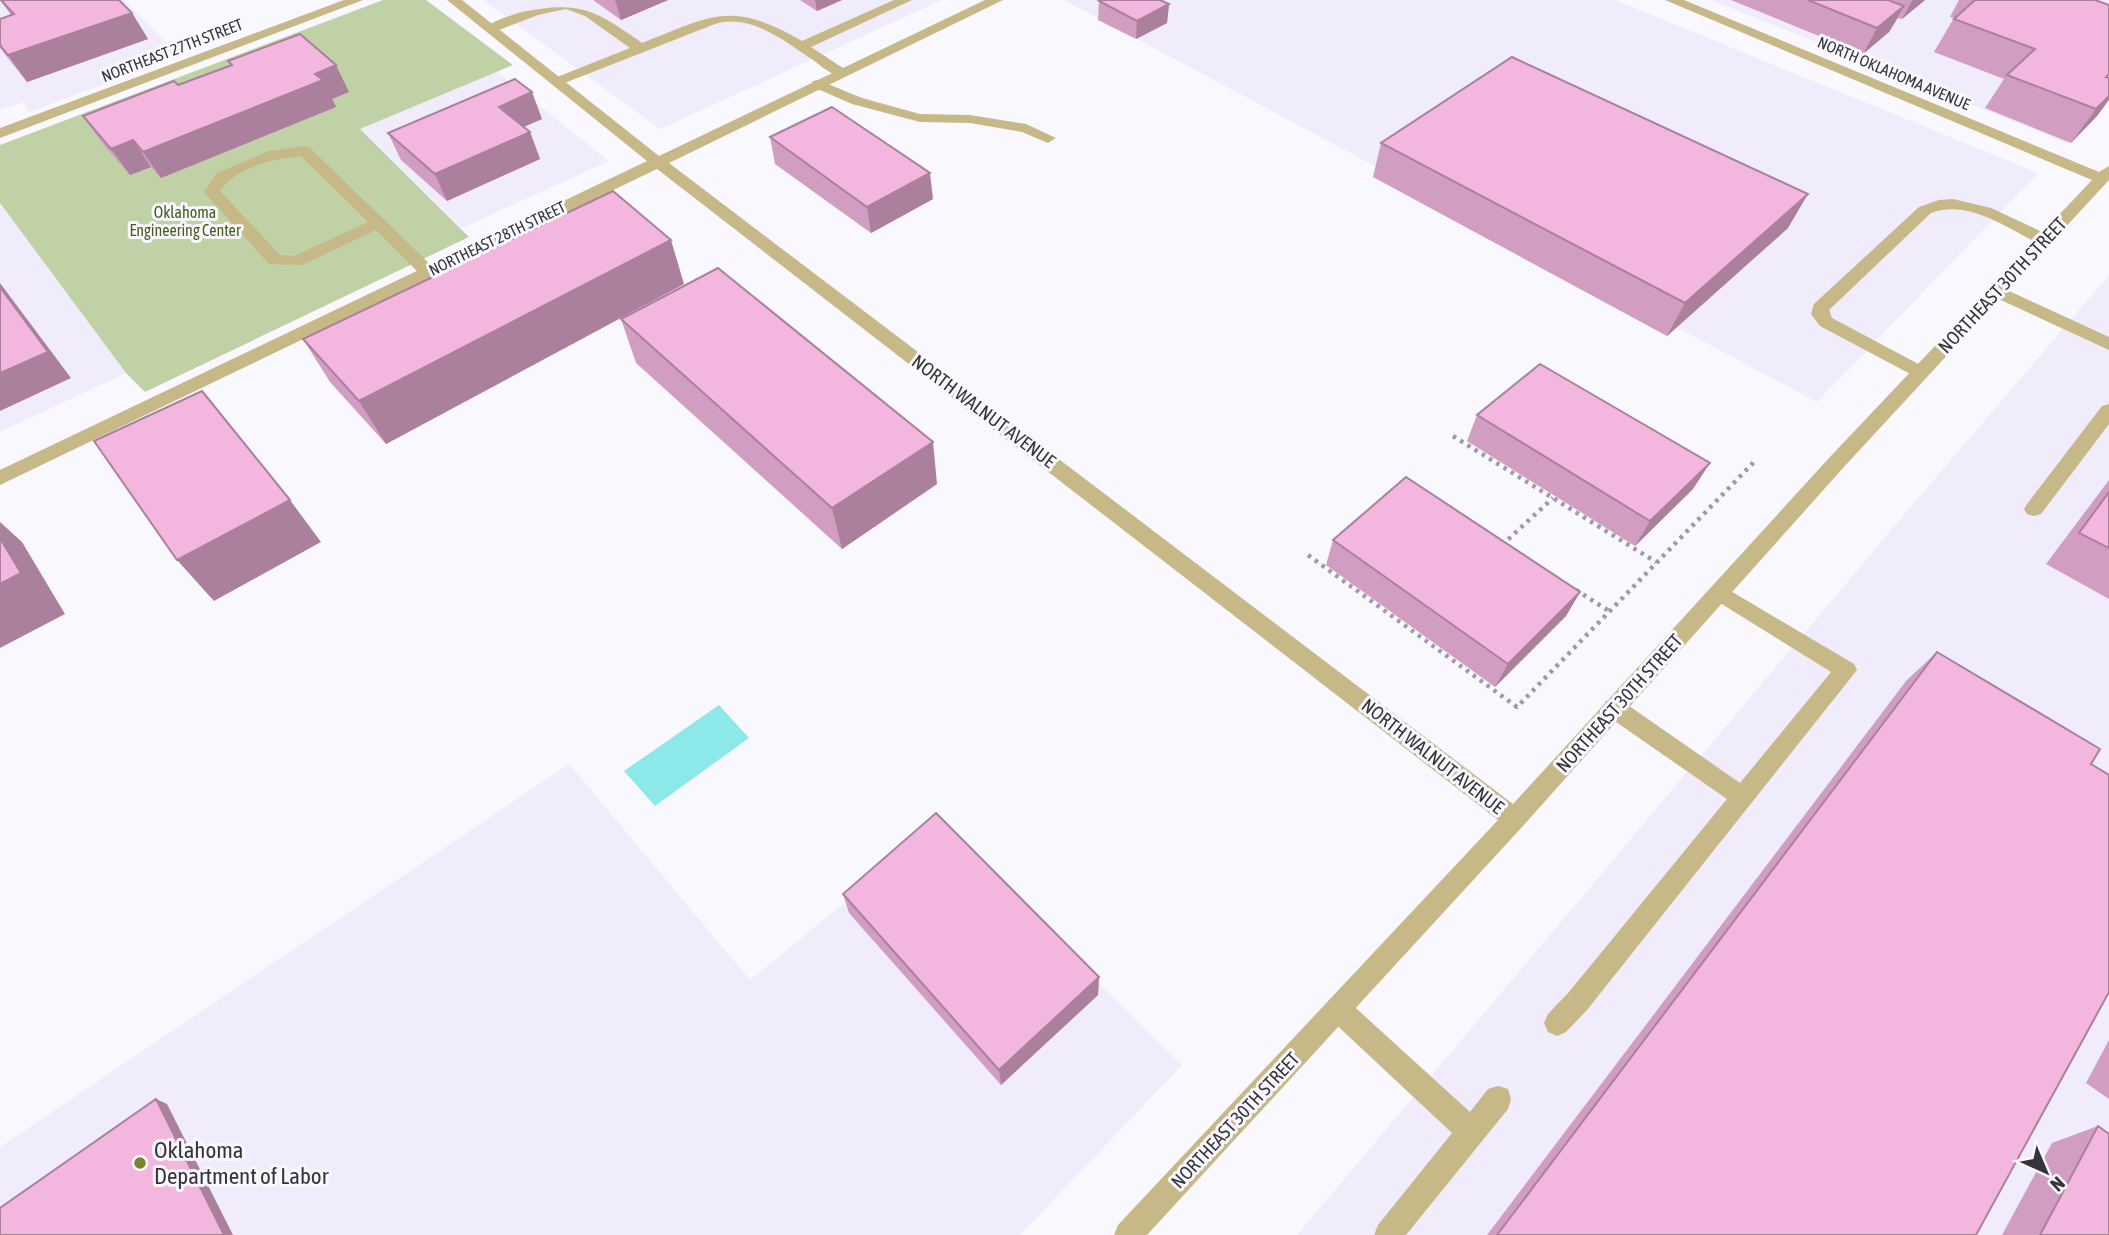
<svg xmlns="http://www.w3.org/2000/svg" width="2109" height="1235" font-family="'Asap Condensed',sans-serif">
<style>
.built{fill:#f0ecfb}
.green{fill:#c0d1a6}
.water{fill:#8de8e9}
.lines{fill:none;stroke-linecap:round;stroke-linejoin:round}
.path{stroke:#9e9ca2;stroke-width:4.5;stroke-dasharray:3.5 5;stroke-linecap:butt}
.lane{fill:#c6b887;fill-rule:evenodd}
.street{fill:#c6b887;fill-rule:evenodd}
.wall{fill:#d19dc0}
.shaded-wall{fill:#aa809c}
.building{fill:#f3b7df;stroke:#aa809c;stroke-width:2}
.poi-dot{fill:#7c822d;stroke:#faf8ff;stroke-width:2.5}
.labels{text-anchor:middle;stroke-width:6;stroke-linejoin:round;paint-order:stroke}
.far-street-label{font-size:16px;fill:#353438;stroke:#faf8ff}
.far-park-label{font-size:16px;fill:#475b1a;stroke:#faf8ff}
.street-label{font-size:19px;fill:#353438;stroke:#faf8ff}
.near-poi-label{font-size:23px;fill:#353438;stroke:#faf8ff;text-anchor:start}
</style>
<rect width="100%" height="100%" fill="#faf8ff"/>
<path class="built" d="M0,0H124L180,56L29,112L24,102L0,110Z
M483,0H942L660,129Z
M1064,0H1615L2038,173L1817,402Z
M1711,0H2109V98L2066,143Z
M496,71L609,161L462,228L360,129Z
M0,203L126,373L0,432Z
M2109,275V1235H1297L1908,510Z
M569,764L750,980L938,826L1182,1065L1020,1235H0V1147Z"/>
<path class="green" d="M383,0H426L513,65L360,129L469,237L145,392L126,373L0,203V145Z"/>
<path class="water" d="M719,705L749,738L655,806L624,771Z"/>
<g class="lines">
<path class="path" d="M1453,436L1656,562
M1502,545L1553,498
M1308,555L1517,707L1754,462
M1576,590L1609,611"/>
<path class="lane" d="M894,0H912L811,47L846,70L848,73L841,77C831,74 822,67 813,60C786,42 751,13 715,24L557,86L550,82L552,79L630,48L585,16L566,9L538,15L491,33L484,29C492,21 507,17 518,13C579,0 594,9 642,43C713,15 731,0 802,41Z
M818,80L862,98L920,114L970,115L1026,124L1056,138L1048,143L1022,132L970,123L920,122L852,104L813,87L811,84L813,81Z
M305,146L310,148L434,268L436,272L434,276H422L376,230L302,265L269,264L204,192L217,173L269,151ZM301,156L368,222L294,256L280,255L220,191C235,167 274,159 301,156Z
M1953,199L1991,208L2051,236L2053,240L2045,245L2039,244C2007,228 1968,199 1931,213L1829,310L1832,318L1926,368L1929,372L1926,376H1914L1820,326L1811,314L1814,304L1919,207L1939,200Z
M1996,285L2109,337V350L1990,295L1988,291Z
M2109,404V424L2041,514L2034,516L2027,514L2024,509L2027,504L2102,406Z
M1719,584L1854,664L1857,670L1587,1010L1566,1032L1557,1036L1548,1032L1544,1023L1548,1014L1569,992L1727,799L1606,715L1603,708L1606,701L1614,699L1622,701L1740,783L1831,672L1712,598L1709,592L1712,586Z
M1338,996L1347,1000L1470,1112L1488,1089L1498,1086L1508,1089L1511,1099L1508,1109L1406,1235H1374L1378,1225L1452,1133L1329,1018L1325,1009L1329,1000Z"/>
<path class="street" d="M344,0H363L0,138V128Z
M447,0H462L659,156L985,0H1003L669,163L1513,804L1829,458L2092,180L1665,0H1684L2099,172L2109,166V180L1843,468L1522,827L1147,1235H1114L1118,1225L1498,820L657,169L0,485V470L647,161Z"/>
</g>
<path class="wall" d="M0,0H119L132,13L148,39L27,82L0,48V19L11,15Z
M593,0H668L621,20Z
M800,0H842L817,11Z
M1731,0H1925L1902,19L1898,18L1889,32L1863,54Z
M1959,0H2095L2097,116L2071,143L1985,108L2004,79L1934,52L1954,18L1950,17Z
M1099,1L1169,4L1167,23L1136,39L1098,20Z
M228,61L349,92L332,99L336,107L161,178L151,167L130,175L102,143L83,116L178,85L230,65Z
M542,119L524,127L530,132L540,159L447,201L401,160L388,133Z
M770,137L933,199L871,233L775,164Z
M1381,143L1788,228L1667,336L1373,177Z
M684,284L386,444L330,382L303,339Z
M621,319L937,484L842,549L636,363Z
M1477,415L1693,489L1635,546L1467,441Z
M2109,480V599L2046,564Z
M1333,540L1580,592L1566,616L1495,687L1326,565Z
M1937,652L2091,764L1976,1235H1487L1906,681Z
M843,894L1099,977L1098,995L1001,1085L849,913Z
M2109,1040V1099L2086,1083Z
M2098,1126L2109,1235H2002L2052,1143Z"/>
<path class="shaded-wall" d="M615,0H668L621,20Z
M815,0H842L817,11Z
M1913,0H1925L1902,19L1912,1Z
M1169,4L1167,23L1136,39L1137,21Z
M1904,6L1889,32L1863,54L1877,28Z
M132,13L148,39L27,82L8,55Z
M336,65L349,92L332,99L336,107L161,178L143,152L315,74Z
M532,92L542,119L509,133L499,107Z
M2109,96V100L2097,116L2071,143L2096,109Z
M530,132L540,159L447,201L435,174Z
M133,140L151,167L130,175L111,149Z
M930,173L933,199L871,233L867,207Z
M1808,194L1788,228L1667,336L1685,303Z
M671,240L684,284L386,444L359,401Z
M0,283L71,378L0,411Z
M933,442L937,484L842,549L832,508Z
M1710,463L1693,489L1635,546L1650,521Z
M290,500L321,542L214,601L177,560Z
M0,522L22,542L65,614L0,648Z
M1580,592L1566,616L1495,687L1508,664Z
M1099,977L1098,995L1001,1085L999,1070Z
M156,1099L167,1104L233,1235H224Z"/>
<path class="building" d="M1,0H119L132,13L8,55L0,45V19L14,14Z
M1102,0H1160L1169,4L1137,21L1099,1Z
M1808,0H1888L1904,6L1877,28Z
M1975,0H2095L2109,5V74L2106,77L2109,78V96L2096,109L2007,75L2035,49L1954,19Z
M300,34L336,65L315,74L323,80L143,152L133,140L111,149L83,116L174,81L178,85L232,65L228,61Z
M1512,57L1808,194L1685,303L1381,143Z
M515,79L532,92L499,107L530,132L435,174L388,133Z
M832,107L930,173L867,207L770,137Z
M613,191L671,240L359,401L303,339Z
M718,268L933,442L832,508L621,319Z
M0,287L48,352L0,373Z
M1540,364L1710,463L1650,521L1477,415Z
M202,391L290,500L177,560L94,441Z
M1406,477L1580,592L1508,664L1333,540Z
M2109,492V548L2079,533Z
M0,538L21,573L0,584Z
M1937,652L2100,749L2091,764L2109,775V992L1976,1235H1497Z
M936,813L1099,977L999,1070L843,894Z
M156,1099L224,1235H0V1208Z
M2098,1126L2109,1134V1235H2040Z"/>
<circle class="poi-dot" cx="140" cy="1163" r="7"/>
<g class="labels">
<g class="far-street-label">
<text transform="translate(172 50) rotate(-21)" y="6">NORTHEAST 27TH STREET</text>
<text transform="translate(1894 73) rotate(23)" y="6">NORTH OKLAHOMA AVENUE</text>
<text transform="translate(497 238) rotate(-26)" y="6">NORTHEAST 28TH STREET</text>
</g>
<g class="far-park-label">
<text x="185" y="218">Oklahoma<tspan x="185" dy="18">Engineering Center</tspan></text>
</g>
<g class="street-label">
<text transform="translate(2002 285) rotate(-47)" y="7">NORTHEAST 30TH STREET</text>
<text transform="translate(984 411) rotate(37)" y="7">NORTH WALNUT AVENUE</text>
<text transform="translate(1619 703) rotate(-48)" y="7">NORTHEAST 30TH STREET</text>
<text transform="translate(1433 756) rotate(38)" y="7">NORTH WALNUT AVENUE</text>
<text transform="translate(1235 1120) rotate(-47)" y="7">NORTHEAST 30TH STREET</text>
</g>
<g class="near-poi-label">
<text x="154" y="1158">Oklahoma<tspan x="154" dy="26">Department of Labor</tspan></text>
</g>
</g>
<g transform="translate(2046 1172) rotate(136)" stroke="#faf8ff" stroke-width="5" paint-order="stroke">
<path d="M0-5L12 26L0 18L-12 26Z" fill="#353438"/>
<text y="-10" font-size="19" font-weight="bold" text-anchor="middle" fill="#353438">N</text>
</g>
</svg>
